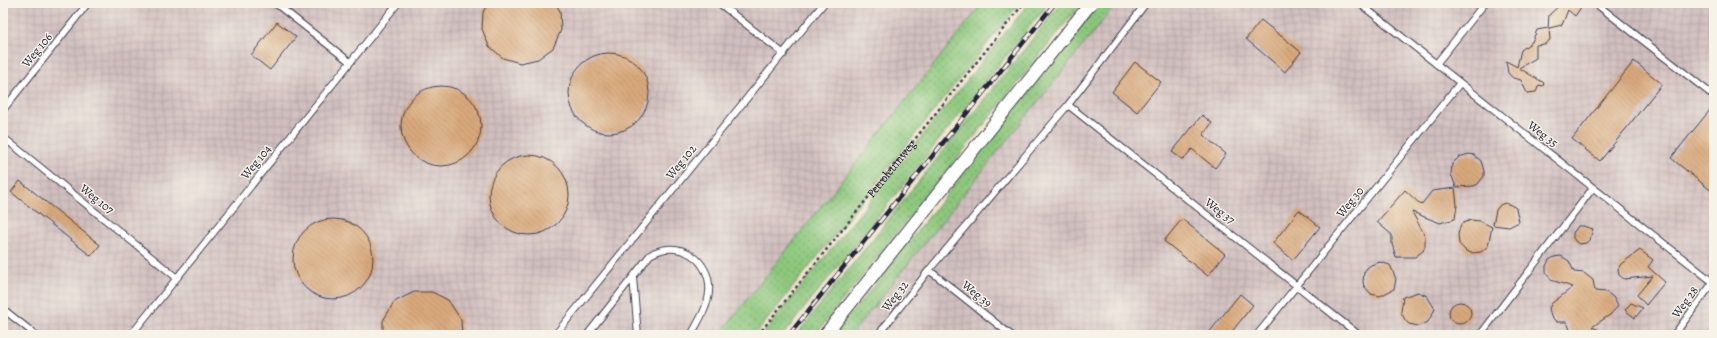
<svg xmlns="http://www.w3.org/2000/svg" width="1717" height="338" font-family="Alegreya,serif">
<style>
.industrial{fill:url(#industrial-grid)}
.grass{fill:url(#grass-dots);stroke:#57745c}
.building{fill:url(#building-back-hatch)}
.lines{fill:none;stroke-linecap:round;stroke-linejoin:round}
.lane-casing{stroke:#413f51;stroke-width:8}
.street-casing{stroke:#413f51;stroke-width:14}
.path{stroke:#413f51;stroke-width:2.5;stroke-dasharray:3 3;stroke-linecap:butt}
.lane{stroke:#fff;stroke-width:6}
.street{stroke:#fff;stroke-width:12}
.rail-casing{stroke:#22223b;stroke-width:4.5}
.rail{stroke:#f7f3e8;stroke-width:3;stroke-dasharray:9;stroke-linecap:butt}
.labels{text-anchor:middle;stroke-width:3;stroke-linejoin:round;paint-order:stroke}
.street-label{font-size:12px;fill:#22223b;stroke:#f7f3e8}
</style>
<defs>
<pattern id="industrial-grid" width="8" height="8" patternUnits="userSpaceOnUse"><rect width="8" height="8" fill="#d1bfbf"/><path d="M0 4h8M4 0v8" fill="none" stroke="#b3a4a5"/></pattern>
<pattern id="grass-dots" width="8" height="8" patternUnits="userSpaceOnUse"><rect width="8" height="8" fill="#8cc77c"/><path d="M2 2h.1M6 6h.1" fill="none" stroke="#72a167" stroke-width="1.8" stroke-linecap="round"/></pattern>
<pattern id="building-back-hatch" width="6" height="6" patternUnits="userSpaceOnUse"><rect width="6" height="6" fill="#d8a87a"/><path d="M-1 5l2 2M0 0l6 6M5-1l2 2" fill="none" stroke="#b9906a"/></pattern>
</defs>
<rect width="100%" height="100%" fill="#f7f3e8"/>
<filter id="ink" filterUnits="userSpaceOnUse"><feTurbulence type="fractalNoise" baseFrequency=".025" numOctaves="2"/><feDisplacementMap in="SourceGraphic" scale="8" xChannelSelector="R" yChannelSelector="G"/><feConvolveMatrix kernelMatrix="1 2 1 2 8 2 1 2 1" color-interpolation-filters="sRGB"/></filter>
<filter id="wash" filterUnits="userSpaceOnUse"><feTurbulence type="fractalNoise" baseFrequency=".012" numOctaves="4" result="noise"/><feDisplacementMap in="SourceGraphic" scale="16" xChannelSelector="R" yChannelSelector="G"/><feGaussianBlur stdDeviation="0.9" result="paint"/><feColorMatrix in="noise" values="0 0 0 0 0 0 0 0 0 0 0 0 0 0 0 0 0 1.4 0 .05"/><feComposite in="paint" operator="in"/></filter>
<g filter="url(#wash)">
<rect width="100%" height="100%" fill="#f2e5cd"/>
<path class="industrial" d="M3,3H983L719,335H3Z
M1117,3H1714V335H851Z"/>
<path class="grass" d="M983,3H1020L755,335H719Z
M1029,3H1049L783,335H762Z
M1061,3H1082L815,335H796Z
M1100,3H1117L851,335H834Z"/>
<g id="blocks">
<path class="building" d="M488,3H555L560,11L561,30L553,48L538,59L520,63L503,58L489,46L482,29L483,12Z
M1558,3H1584L1575,16L1568,10L1562,25L1549,28L1550,40L1545,44L1536,45V58L1519,68L1544,83L1543,86L1539,85L1536,92L1527,93L1521,80L1513,78L1508,73L1506,61L1517,67L1521,50L1532,42L1537,30L1548,28L1549,15L1560,5Z
M1261,20L1301,52L1285,72L1246,39Z
M277,22L296,37L270,70L251,55Z
M569 93a40 40 0 1 1 80 0a40 40 0 1 1-80 0Z
M1634,61L1662,84L1600,161L1572,139Z
M1135,62L1161,82L1137,112L1112,92Z
M401 126a40 40 0 1 1 80 0a40 40 0 1 1-80 0Z
M1714,105V193L1671,158Z
M1202,115L1212,123L1203,135L1226,154L1215,168L1192,149L1183,160L1172,152Z
M1469,154L1474,155L1481,161L1484,171V176L1478,184L1474,186L1456,187L1451,174L1452,164L1459,157Z
M489 195a40 40 0 1 1 80 0a40 40 0 1 1-80 0Z
M20,181L100,245L91,256L11,192Z
M1455,188L1457,205L1455,219L1440,223L1412,212L1425,236V246L1423,251L1415,257H1396L1392,244V235L1377,222L1405,190L1421,205L1432,191Z
M1505,203L1511,205L1516,208L1519,222L1509,227L1493,225L1496,210L1500,205Z
M1299,210L1320,227L1293,260L1273,243Z
M1182,219L1225,254L1208,276L1164,241Z
M293 259a40 40 0 1 1 80 0a40 40 0 1 1-80 0Z
M1471,220L1480,221L1492,227L1488,246L1481,252L1471,253L1466,251L1459,244L1458,234L1461,224Z
M1578,226H1583L1593,229L1590,239L1586,243L1580,244L1576,242L1573,238V233Z
M1640,250L1653,260L1648,267L1665,282L1646,305L1637,295L1653,276L1624,279L1619,275L1618,269L1621,264Z
M1561,256L1569,261L1574,272L1584,273L1593,280L1595,291L1606,292L1613,297L1618,306L1611,314L1592,327L1611,335H1572L1567,322H1557L1551,317L1549,308L1552,303L1573,287L1551,280L1546,272V266L1549,260L1554,257Z
M1380,262L1390,265L1396,279L1394,289L1380,296L1371,294L1364,286L1363,282L1364,272L1367,268L1371,265Z
M414,292H432L448,300L461,320L462,335H383V321L394,302Z
M1418,292L1427,296L1435,309L1428,322L1418,326L1409,324L1405,320L1401,312L1403,297Z
M1240,294L1253,305L1229,335H1207Z
M1449 313a11 11 0 1 1 22 0a11 11 0 1 1-22 0Z
M1631,303L1643,308L1635,318L1625,310Z"/>
</g>
</g>
<g filter="url(#ink)">
<use href="#blocks" fill-opacity="0" stroke="#413f51" stroke-width="1"/>
<g class="lines">
<defs>
<path id="lane" d="M275,3L350,62
M719,3L784,54
M1359,3L1714,283
M1595,3L1714,96
M1436,64L1485,3
M1068,105L1359,335
M3,110L88,3
M3,137L177,278
M929,270L1011,335
M633,277L638,335
M3,309L36,335
M131,335L398,3
M555,335L824,3
M587,335L650,255C678,237 712,260 709,292C708,307 698,322 691,335
M878,335L929,270L1068,105L1146,3
M1257,335L1460,83
M1480,335L1593,188
M1674,335L1714,281"/>
<path id="street" d="M825,335L1091,3"/>
</defs>
<use href="#lane" class="lane-casing"/>
<use href="#street" class="street-casing"/>
<path class="path" id="s1" d="M758,335L1024,3"/>
<use href="#lane" class="lane"/>
<use href="#street" class="street"/>
<defs>
<path id="rail" d="M789,335L1055,3"/>
</defs>
<use href="#rail" class="rail-casing"/>
<use href="#rail" class="rail"/>
</g>
</g>
<g class="labels">
<g class="street-label">
<text transform="translate(37 50) rotate(-51)" y="4">Weg 106</text>
<text transform="translate(1543 134) rotate(38)" y="4">Weg 35</text>
<text transform="translate(256 162) rotate(-51)" y="4">Weg 104</text>
<text transform="translate(681 162) rotate(-51)" y="4">Weg 102</text>
<text dy="4" stroke="none"><textPath href="#s1" startOffset="213">Petroleumweg</textPath></text>
<text transform="translate(97 199) rotate(39)" y="4">Weg 107</text>
<text transform="translate(1350 202) rotate(-51)" y="4">Weg 30</text>
<text transform="translate(1220 211) rotate(38)" y="4">Weg 37</text>
<text transform="translate(977 294) rotate(39)" y="4">Weg 39</text>
<text transform="translate(895 296) rotate(-52)" y="4">Weg 32</text>
<text transform="translate(1685 302) rotate(-54)" y="4">Weg 28</text>
</g>
</g>
<rect width="1717" height="338" fill="none" stroke="#f7f3e8" stroke-width="16"/>
</svg>
